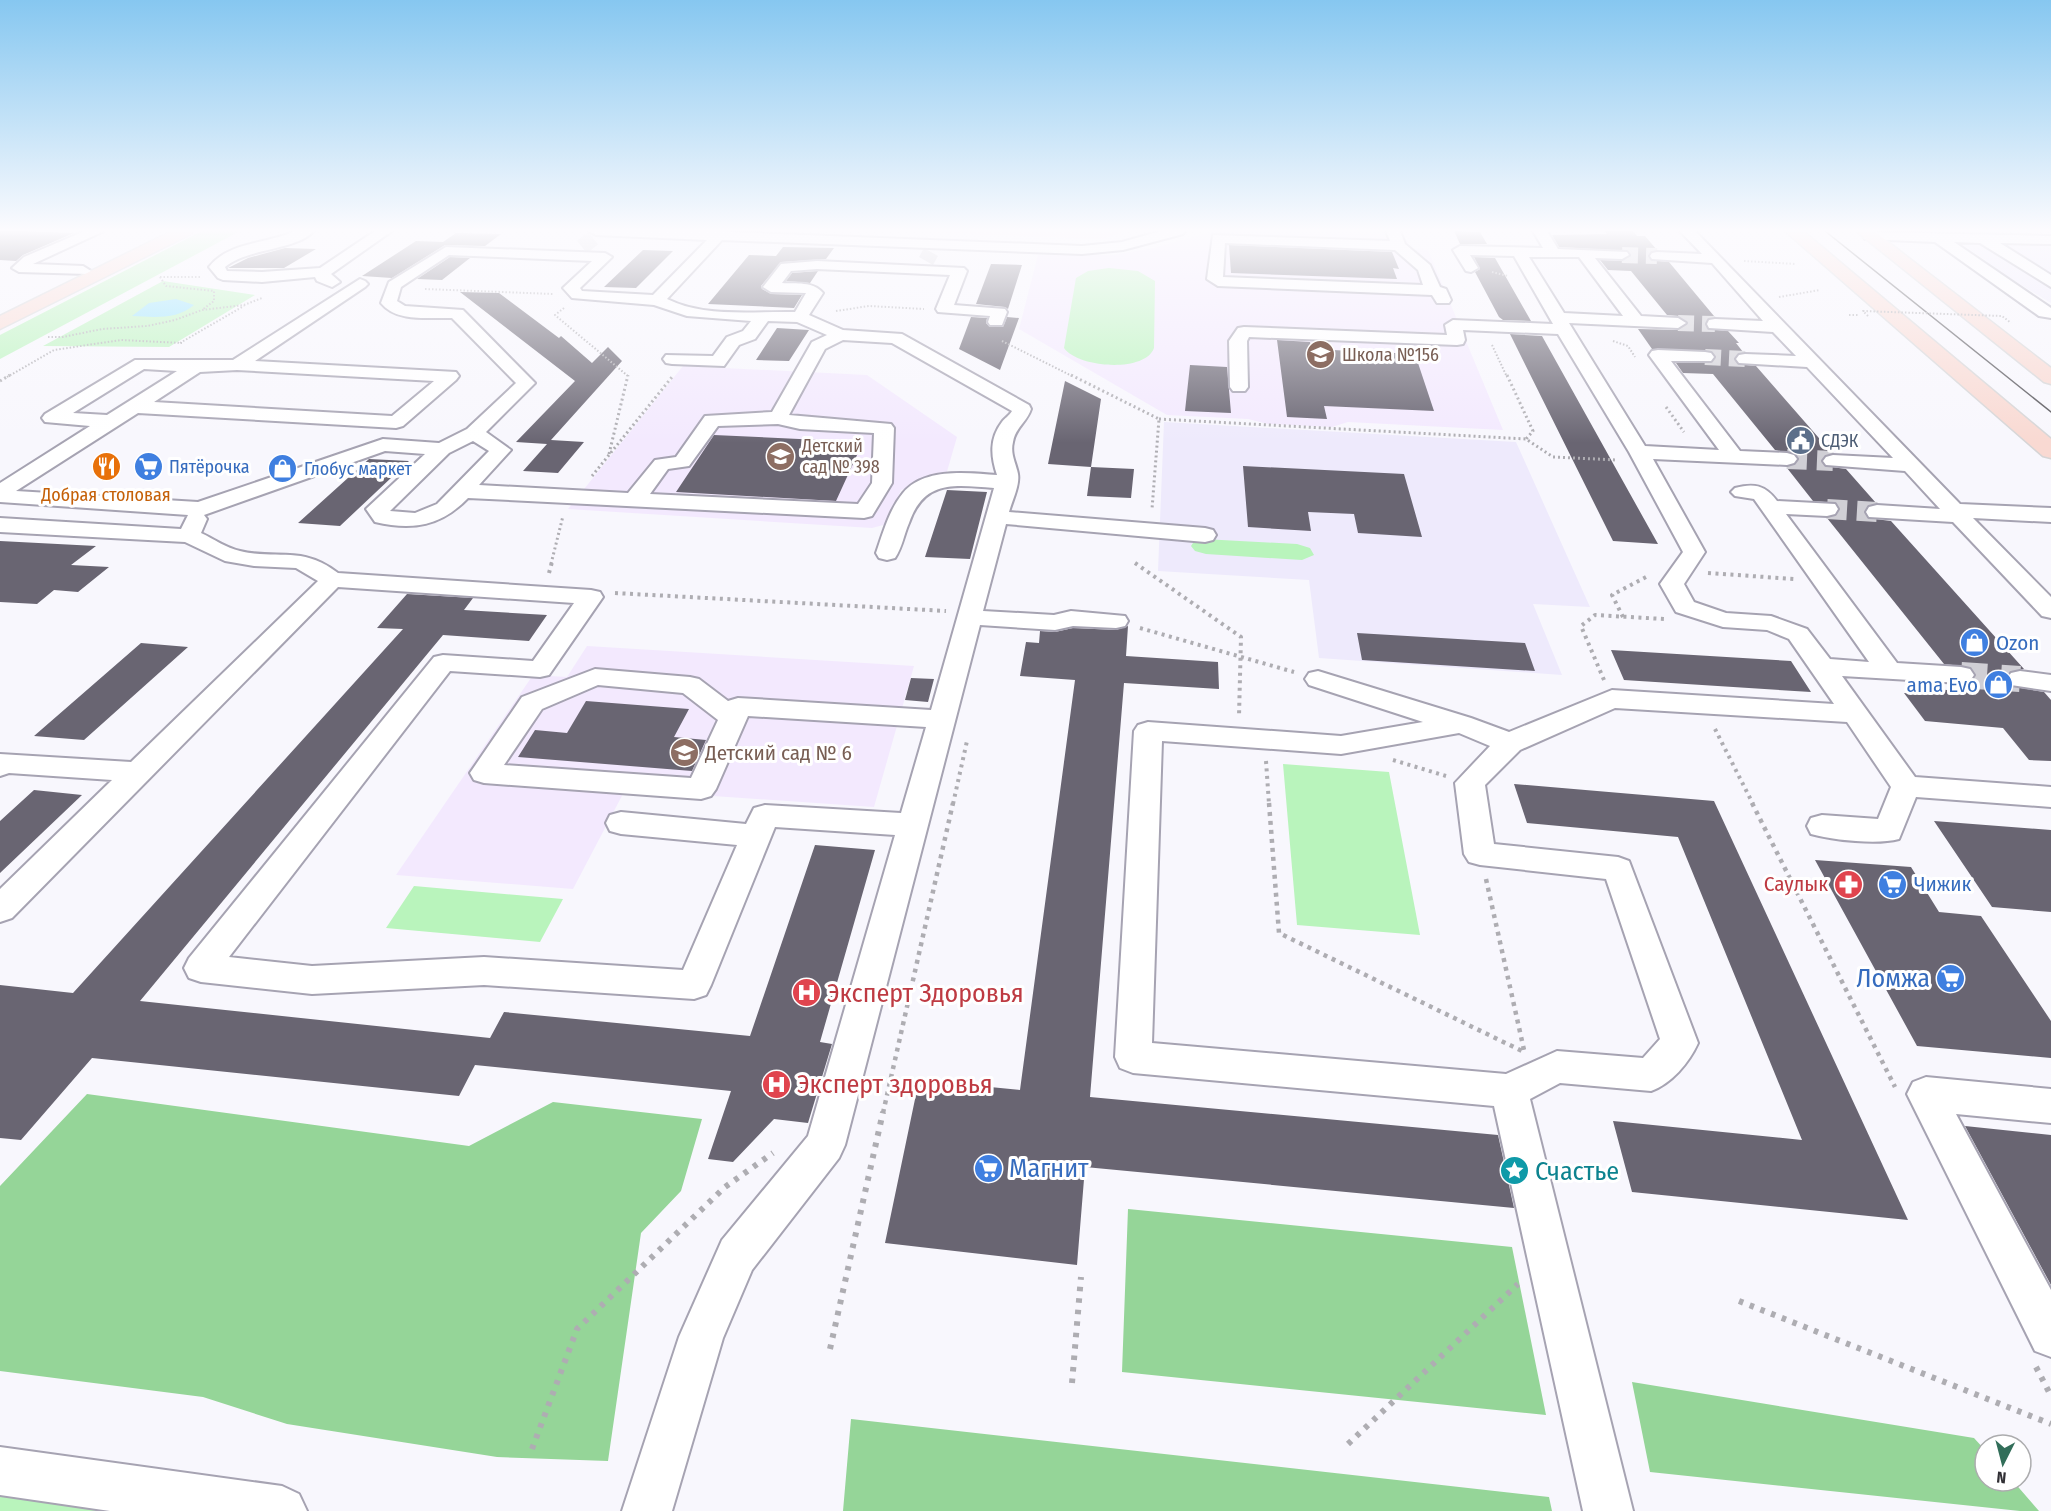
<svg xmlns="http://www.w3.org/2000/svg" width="2051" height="1511" font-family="'Fira Sans Condensed',sans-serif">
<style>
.built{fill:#eeeafc}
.industrial{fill:#ffe6f1}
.education{fill:#f3e9fe}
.green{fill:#b9f4bc}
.forest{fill:#95d598}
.water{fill:#93e3fd}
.building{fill:#696572}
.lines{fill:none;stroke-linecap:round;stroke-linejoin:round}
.minor-tunnel-far2{stroke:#d0cfd5;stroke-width:16;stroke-dasharray:16 8;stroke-linecap:butt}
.minor-tunnel-far1{stroke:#d0cfd5;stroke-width:20;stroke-dasharray:20 10;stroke-linecap:butt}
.minor-tunnel{stroke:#d0cfd5;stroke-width:26;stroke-dasharray:26 14;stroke-linecap:butt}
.minor-casing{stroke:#a6a3b2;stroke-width:4}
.major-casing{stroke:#d6d5d6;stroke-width:3}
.path-far4{stroke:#aeadb2;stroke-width:2;stroke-dasharray:1.5 2;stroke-linecap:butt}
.path-far3{stroke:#aeadb2;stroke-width:3;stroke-dasharray:2 3;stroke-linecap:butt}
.path-far2{stroke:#aeadb2;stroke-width:4;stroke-dasharray:3 4.5;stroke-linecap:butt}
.path-far1{stroke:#aeadb2;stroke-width:4.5;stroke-dasharray:4 5;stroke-linecap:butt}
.path{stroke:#aeadb2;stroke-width:6;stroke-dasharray:4.5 7;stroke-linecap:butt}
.minor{fill:#fff;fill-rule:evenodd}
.major{fill:#f9d9d2;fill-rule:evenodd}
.tram{stroke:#545358;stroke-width:1.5}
.path-bridge{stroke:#aeadb2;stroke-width:2;stroke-dasharray:1.5 2;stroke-linecap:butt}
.labels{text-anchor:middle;stroke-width:6;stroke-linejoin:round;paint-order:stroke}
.far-education-label{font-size:18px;fill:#785e54;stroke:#fff;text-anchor:start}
.far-service-label{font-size:18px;fill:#4e5e75;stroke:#fff;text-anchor:start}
.far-shop-label{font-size:18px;fill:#366cbe;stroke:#fff;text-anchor:start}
.far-food-label{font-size:18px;fill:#c56008;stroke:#fff}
.shop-label{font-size:21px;fill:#366cbe;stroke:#fff;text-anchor:start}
.education-label{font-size:21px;fill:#785e54;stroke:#fff;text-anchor:start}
.health-label{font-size:21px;fill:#be3a42;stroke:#fff;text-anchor:end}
.near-shop-label{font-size:26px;fill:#366cbe;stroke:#fff;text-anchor:end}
.near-health-label{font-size:26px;fill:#be3a42;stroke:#fff;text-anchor:start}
.near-culture-label{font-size:26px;fill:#0d838f;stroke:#fff;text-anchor:start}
</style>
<rect width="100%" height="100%" fill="#f8f7fd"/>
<path class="built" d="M1947,234L2051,237V303L1985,263L1988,262Z
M1164,422L1516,442L1590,607L1533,604L1562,675L1319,658L1309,580L1158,571Z"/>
<path class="industrial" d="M894,231H1127L1102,239Z"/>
<path class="education" d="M1213,231H1402L1411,249L1428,250L1503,430L1348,422L1332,427L1268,424L1248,419L1167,415L1019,329L1038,255H1113L1154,248Z
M683,366L867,375L957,437L946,475L901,490L887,524L872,528L568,509Z
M587,646L914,666L874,807L625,790L573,889L396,875L533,675L567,677Z"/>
<path class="green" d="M202,231H240L0,359V335Z
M1109,268L1138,271L1155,281L1154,348C1145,373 1078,368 1064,348L1076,278L1088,271Z
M163,281L255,295L169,347L43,346Z
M1203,539L1297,544L1310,548L1314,555L1302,560L1206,554L1195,551L1191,546L1195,540Z
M1283,764L1389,772L1420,935L1297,925Z
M414,886L563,899L540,942L386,928Z
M0,1492L125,1511H0Z"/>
<path class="forest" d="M87,1094L469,1146L553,1102L702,1119L681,1191L641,1233L608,1461L497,1457L287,1424L203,1397L0,1371V1186Z
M1128,1209L1512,1247L1546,1415L1122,1372Z
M1632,1382L1974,1438L1985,1450V1481H2013L2039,1511H2020L1650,1472Z
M851,1419L1549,1497L1552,1511H843Z"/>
<path class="water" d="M176,299L194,305C177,320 153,317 132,316L149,303Z"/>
<path class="building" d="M0,231H23L74,233L23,255L16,261L0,260Z
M1454,231L1480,232L1487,244H1460Z
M1605,231H1633L1637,236H1645L1657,250L1650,252L1648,255L1650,260L1669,262L1714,316L1707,319L1705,323L1707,329L1728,331L1739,343H1736L1743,352L1737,354L1734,358L1737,364L1756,366L1832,453L1825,455L1821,460L1824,466L1846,469L1876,503L1868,505L1864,511L1867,518L1891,521L2024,669L2009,672L2005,678L2009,686L2044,692L2051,700V761L2029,760L2003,728L1925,721L1904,693L1914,694L1910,688L1966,691L1961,685L1972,682L1976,674L1970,667L1944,664L1827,518L1837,515L1840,510L1837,503L1813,501L1787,468L1799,460L1796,454L1775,450L1713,374L1683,373L1676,363H1711L1716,357L1713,352L1652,349L1638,329L1678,330L1688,322L1679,316L1667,315L1631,271L1608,270L1600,260L1623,261L1631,256L1629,251L1559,247L1552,235L1607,234Z
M456,233L501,234L485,246L445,245L392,278L362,276L416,241L443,242Z
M1229,245L1392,252L1399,269L1393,268L1397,279L1231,273Z
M783,247L834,248L826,259L781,262L761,286L762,289L771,294L802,295L794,308L708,304L749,255L776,256Z
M285,248L316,249L284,268H228L248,258Z
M643,250L673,251L636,288L604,287Z
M450,257L470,258L442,280L417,279Z
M1474,257L1495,258L1531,321L1503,320L1499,317L1475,272L1480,269Z
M991,264L1022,265L1008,309L1005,307L976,304Z
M818,271L810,283L786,281L792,273Z
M460,292L499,293L559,338L561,336L592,363L608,347L622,361L551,440L584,442L558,473L523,471L547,444L516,442L575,381Z
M971,317L987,318L986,323L990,327H1003L1007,317L1019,318L1000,370L959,349Z
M777,328L809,330L789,361L756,360Z
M1510,334L1542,336L1658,544L1613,541Z
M1277,340L1310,342L1312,349L1415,354L1434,411L1324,406L1327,419L1287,417Z
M1190,365L1227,367L1231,413L1185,411Z
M1065,381L1101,399L1091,467L1048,464Z
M714,435L863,442L836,501L676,492Z
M369,459L409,461L340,526L298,523Z
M1243,466L1404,474L1422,537L1358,533L1354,514L1308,512L1311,531L1248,527Z
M1091,467L1134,469L1131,498L1087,496Z
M947,490L987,492L970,559L925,557Z
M0,541L96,546L71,565L109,567L78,592L54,590L37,604L0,602Z
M407,594L473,598L464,610L547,615L529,641L443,635L140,1001L490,1038L504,1012L750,1036L815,845L875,850L820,1042L832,1044L808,1123L774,1119L733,1162L708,1159L731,1091L475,1065L459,1096L92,1058L21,1140L0,1138V985L73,993L403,629L377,628Z
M1128,626L1126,656L1218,662L1219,689L1124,683L1090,1097L1498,1135L1514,1208L1085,1167L1077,1265L885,1243L919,1080L1020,1090L1075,680L1020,676L1026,642L1039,643L1040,631L1055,632L1073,628L1116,630Z
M1357,633L1525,643L1535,671L1362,660Z
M141,643L188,647L84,740L34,736Z
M1611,650L1791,661L1811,692L1624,680Z
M911,678L934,679L928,702L905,700Z
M586,701L689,709L674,737L706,740L692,771L518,757L535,730L567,733Z
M1514,784L1714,801L1908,1220L1632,1192L1613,1121L1802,1140L1678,837L1527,823Z
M34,790L82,795L0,873V821Z
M1934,821L2051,830V912L1992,907Z
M1815,860L1911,867L1939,912L1981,916L2051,1021V1058L1917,1046Z
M1965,1126L2051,1135V1285Z"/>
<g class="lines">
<path class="minor-tunnel-far2" d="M582,247L593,238
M1622,255L1657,256
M926,261L931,252
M1678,323L1715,324
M1705,357L1745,359"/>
<path class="minor-tunnel-far1" d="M1787,459L1833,461
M1827,509L1877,512"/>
<path class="minor-tunnel" d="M1961,675L2020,679"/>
<defs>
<path id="minor" d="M85,231H104L33,264L83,266L91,271L88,274L19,272L12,268L24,257Z
M295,231H314C295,251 250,247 225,267L227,271L262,272L320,268L375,231H392L331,274L340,282L332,287L317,281L315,277L262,282L223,280L218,278L209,267C229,241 268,244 295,231Z
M589,231H709L1082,246L1122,242L1161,231H1185L1183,234L1123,250L1082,254L722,240L667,299C705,318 754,311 795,312L806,293L771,292L763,287L781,264L817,261L964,268L967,271L954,305L1005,309L1007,312L1002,325H990L988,322L990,316L938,312L936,309L950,275L817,269L791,271L782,283C796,284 813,281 823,293L809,315L843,330L902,334L1029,405L1031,409C1027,422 1015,428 1013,442C1010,454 1016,463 1018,474C1020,485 1012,501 1009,512L1205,528L1213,530L1216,535L1213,540L1205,542L1006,524L983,611L1054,615L1071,611L1125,616L1128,621L1125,626L1116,628L1073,626L1055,630L980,625L845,1145L839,1158L752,1270L723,1338L672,1511H622L679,1337L722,1240L808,1136L895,835L775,827L711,985L706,995L694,999L484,985L312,994L201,982L189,978L184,968L189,958L434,657L443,655L533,661L574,603L338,587L12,918L0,922V889L112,780L9,773L0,776V754L131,762L318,581L296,568L254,566L225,561L185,542L0,532V518L181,529L188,515L0,502V483L90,426L45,422L42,418L45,414L135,360H233L360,279L365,281L368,284L365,287L255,361L456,372L459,376L456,380L403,426L396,428L138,413L16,491L198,502L383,439L439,443L467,429L516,383L452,318C430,317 397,323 381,303L389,282L446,247L605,253L612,257L580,288L582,291L653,295L707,240L596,235ZM449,255L592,261L563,288L572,298L654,305L687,316L751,321L743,331L727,337L713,356L666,355L663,359L666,363L672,364L724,366L739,345L755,339L768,321L797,322L827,335L812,342L772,412L705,416L676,457L655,460L628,493L479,485L511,450L486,432L535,383L463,310L405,306L397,301L401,287ZM843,340L892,343L1012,411C1009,416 1005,418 1002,422C989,439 991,457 997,475C969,473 924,467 903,493C889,510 883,533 876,553L879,558L887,560L895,558C902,548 904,534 909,523C924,479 955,485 994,488L931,710L738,698L728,701L699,679L690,677L595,669L522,697L470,773L474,780L484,783L701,799L711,796L716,789L748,716L926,727L901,813L765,805L754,808L746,824L621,812L610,815L606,823L610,831L621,834L737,845L683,970L484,957L312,966L229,957L450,671L540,677L549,675L603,597L600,592L591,590L338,573C302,545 278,560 240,551C226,548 214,539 201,533L207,519L204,515L385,451L425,454L366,509L375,522C413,531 441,526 468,498L864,518L872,516L892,483L894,428L891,424L789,415L825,349ZM144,369L177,371L107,415L73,413ZM237,370L434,381L392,416L154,402L200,372ZM778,424L800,429L874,433L872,483L858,504L650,494L668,469L689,466L718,426ZM473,441L489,451L437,504L415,513L390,511L449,453ZM598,685L683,693L718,720L691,778L504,765L542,709Z
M1386,231H1400L1405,244L1430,265L1440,287L1446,289L1451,300L1449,303H1437L1432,295L1218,286L1207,279L1213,235L1390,241ZM1225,243L1395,250L1418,270L1423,285L1223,277Z
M1533,231H1547L1558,249L1627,252L1629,255L1622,259L1595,258L1641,316L1678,318L1686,323L1678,328L1569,323L1645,446L1719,450L1649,355L1652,351L1658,350L1705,352L1711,353L1714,357L1711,361H1671L1740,451L1787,453L1794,455L1797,459L1794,463L1787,465L1653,459L1705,552L1684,584L1694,602L1726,613L1771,616L1807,629L1830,659L1869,662L1754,499L1735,496L1731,492L1735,488C1754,483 1765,485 1777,501L1835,504L1838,509L1835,514L1827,516L1786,514L1897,663L1961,667L1970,669L1974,675L1970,681L1961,683L1842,676L1915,777L2051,787V807L1916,797L1899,839C1877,845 1833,840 1811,834L1807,826L1811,818L1822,815L1878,819L1891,787L1847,722L1615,708L1520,750L1485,785L1494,844L1618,857L1629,861L1698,1043C1689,1063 1671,1084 1651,1091L1560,1083L1530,1099L1633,1511H1583L1494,1106L1133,1073L1120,1068L1115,1057L1134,731L1138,725L1148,722L1341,736L1423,722L1309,685L1305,679L1309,673L1318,671L1471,718L1509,732L1612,690L1834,704L1789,639L1767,630L1723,627L1676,612L1660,584L1683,552L1629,452L1558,334L1463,330L1465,340L1463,344L1457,345L1249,337L1247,341L1248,387L1245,391H1233L1230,387L1229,341L1238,328L1244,327L1447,335L1445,325L1453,320L1553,324L1514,256L1470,255L1478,268L1471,272L1466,271L1453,250L1460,246L1543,248ZM1529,257H1579L1623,316L1564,313ZM1459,733L1490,746L1455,783L1464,854L1469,862L1480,865L1606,879L1660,1039L1643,1058L1557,1051L1506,1074L1152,1043L1162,741L1341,754Z
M1680,231H1695L1960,504L2051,508V522L1973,518L2051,597V618L2042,616L1953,522L1869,517L1866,512L1869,507L1877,505L1940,509L1905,471L1826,465L1823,461L1826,457L1833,455L1893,458L1807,367L1739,363L1736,359L1739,355L1745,354L1796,356L1773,332L1709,328L1707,324L1709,320L1715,319L1763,321L1712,263L1652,259L1650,256L1652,253L1657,252L1702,254Z
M1870,232L2051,236V244L2000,243L2051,275V287L1980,243L1954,242L2051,308V318L2039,316L1935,242L1865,239L1863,236Z
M2020,671L2051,675V691L2011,685L2007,679L2011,673Z
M1926,1077L2051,1089V1123L1956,1114L2051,1290V1357L2035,1351L1907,1094L1913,1082Z
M0,1447L282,1486L299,1494L307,1511H110L0,1495Z"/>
<path id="major" d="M172,231H193L191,234L0,329V316Z
M1785,231H1803L2051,439V458L2043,456Z
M1856,231H1874L2051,368V384L2044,382Z"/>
</defs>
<use href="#minor" class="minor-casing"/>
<use href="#major" class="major-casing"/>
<path class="path-far4" d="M1744,261L1796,264
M1492,272L1508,276
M160,277H200
M160,277L166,286L214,291V301L202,310
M425,289L553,294
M1779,297L1820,290
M564,308L555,315L629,377
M836,311L869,306L924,309
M1849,315H1858
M48,337H63L102,329L147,326L175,320L202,310L244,305L262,298
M1002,341L1074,377
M1613,341L1628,346L1635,357
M180,343L244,306
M1492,345L1507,377
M7,377L54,350L121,340L182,343"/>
<path class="path-far3" d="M1071,375L1159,419L1152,509
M1507,375L1533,431L1526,439
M0,381L10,375
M1666,407L1684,432
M1159,419L1526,439L1553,457L1617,460
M609,454L628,375
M592,476L672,377
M551,564L563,516"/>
<path class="path-far2" d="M1135,563L1241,637L1239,716
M549,573L552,562
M1708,573L1794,579
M615,593L946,611
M1623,617L1612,595L1648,576
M1140,628L1294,672
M1604,680L1581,626L1595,615L1664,619
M1715,729L1753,804
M1393,760L1446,776
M1266,761L1269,804
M953,804L967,741"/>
<path class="path-far1" d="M1269,803L1279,933L1522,1051
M1752,803L1895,1087
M1486,879L1524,1050
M883,1113L953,803"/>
<path class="path" d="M1739,1301L2051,1424
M830,1349L883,1112
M2036,1367L2051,1396
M1072,1383L1081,1277
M1348,1444L1518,1284
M532,1449L577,1329L725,1187L773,1153"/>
<use href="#minor" class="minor"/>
<use href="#major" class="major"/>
<path class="tram" d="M1825,231L2051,412"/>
<path class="path-bridge" d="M1868,316L1863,311L2002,316L2011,323"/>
</g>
<linearGradient id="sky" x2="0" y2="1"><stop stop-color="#86c7f0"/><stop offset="0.52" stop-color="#fcfbfe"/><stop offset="1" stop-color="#fcfbfe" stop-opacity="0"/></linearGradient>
<rect width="2051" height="443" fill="url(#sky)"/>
<defs>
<symbol id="school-disc" viewBox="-11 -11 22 22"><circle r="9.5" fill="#8d6e63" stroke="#fff"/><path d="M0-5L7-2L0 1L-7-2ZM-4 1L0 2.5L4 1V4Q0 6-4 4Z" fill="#fff"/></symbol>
<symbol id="civic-disc" viewBox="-11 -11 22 22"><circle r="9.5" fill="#5c6f8a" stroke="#fff"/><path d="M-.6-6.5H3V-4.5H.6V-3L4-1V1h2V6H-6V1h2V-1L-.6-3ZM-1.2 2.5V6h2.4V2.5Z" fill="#fff"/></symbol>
<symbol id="restaurant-disc" viewBox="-11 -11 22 22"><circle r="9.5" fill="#e8710a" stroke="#fff"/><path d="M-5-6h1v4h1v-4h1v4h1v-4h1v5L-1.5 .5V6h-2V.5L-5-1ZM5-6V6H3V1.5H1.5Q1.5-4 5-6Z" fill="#fff"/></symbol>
<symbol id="supermarket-disc" viewBox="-11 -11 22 22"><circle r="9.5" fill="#3f7fe0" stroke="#fff"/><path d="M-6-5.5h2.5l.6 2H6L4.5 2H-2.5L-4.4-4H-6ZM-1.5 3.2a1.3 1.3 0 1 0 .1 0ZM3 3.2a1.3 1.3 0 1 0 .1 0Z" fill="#fff"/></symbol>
<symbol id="shop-disc" viewBox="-11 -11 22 22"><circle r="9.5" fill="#3f7fe0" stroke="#fff"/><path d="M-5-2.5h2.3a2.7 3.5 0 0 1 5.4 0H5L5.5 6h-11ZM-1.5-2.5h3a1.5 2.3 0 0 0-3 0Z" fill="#fff"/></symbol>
<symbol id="pharmacy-disc" viewBox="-11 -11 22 22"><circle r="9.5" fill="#e0444e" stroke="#fff"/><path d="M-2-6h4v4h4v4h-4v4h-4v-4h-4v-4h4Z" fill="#fff"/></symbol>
<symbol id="hospital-disc" viewBox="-11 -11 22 22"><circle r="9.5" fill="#e0444e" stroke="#fff"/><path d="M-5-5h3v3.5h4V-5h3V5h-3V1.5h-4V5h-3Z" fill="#fff"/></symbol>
<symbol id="sight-disc" viewBox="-11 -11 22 22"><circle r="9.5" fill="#0f9aa8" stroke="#fff"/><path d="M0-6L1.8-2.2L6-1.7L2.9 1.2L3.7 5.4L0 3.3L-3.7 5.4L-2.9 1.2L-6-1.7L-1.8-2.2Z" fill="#fff"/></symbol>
</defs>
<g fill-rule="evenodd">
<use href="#school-disc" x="1304" y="338" width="33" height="33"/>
<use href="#civic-disc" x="1784" y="424" width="33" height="33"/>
<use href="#school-disc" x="764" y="440" width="33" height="33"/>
<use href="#restaurant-disc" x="90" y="450" width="33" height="33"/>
<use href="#supermarket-disc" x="132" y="450" width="33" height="33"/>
<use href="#shop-disc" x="266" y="452" width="33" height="33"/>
<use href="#shop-disc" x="1958" y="626" width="33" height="33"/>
<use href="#shop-disc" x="1982" y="668" width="33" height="33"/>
<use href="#school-disc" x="668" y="736" width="33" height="33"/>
<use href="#pharmacy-disc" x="1832" y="868" width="33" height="33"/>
<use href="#supermarket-disc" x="1876" y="868" width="33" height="33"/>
<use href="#supermarket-disc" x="1934" y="962" width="33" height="33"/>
<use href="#hospital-disc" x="790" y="976" width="33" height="33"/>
<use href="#hospital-disc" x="760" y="1068" width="33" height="33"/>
<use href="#supermarket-disc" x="972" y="1152" width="33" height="33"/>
<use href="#sight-disc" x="1498" y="1154" width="33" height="33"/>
</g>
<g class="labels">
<g class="far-education-label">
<text x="1342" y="361">Школа №156</text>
<text x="802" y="452">Детский<tspan x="802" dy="21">сад № 398</tspan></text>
</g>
<g class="far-service-label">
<text x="1821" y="447">СДЭК</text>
</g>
<g class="far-shop-label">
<text x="169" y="473">Пятёрочка</text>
<text x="304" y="475">Глобус маркет</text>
</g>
<g class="far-food-label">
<text x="106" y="501">Добрая столовая</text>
</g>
<g class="shop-label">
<text x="1996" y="650">Ozon</text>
<text x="1978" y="692" text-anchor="end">ama Evo</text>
<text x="1914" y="891">Чижик</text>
</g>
<g class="education-label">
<text x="705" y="760">Детский сад № 6</text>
</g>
<g class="health-label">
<text x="1828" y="891">Саулык</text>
</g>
<g class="near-shop-label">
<text x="1930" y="987">Ломжа</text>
<text x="1009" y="1177" text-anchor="start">Магнит</text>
</g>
<g class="near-health-label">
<text x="827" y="1002">Эксперт Здоровья</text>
<text x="797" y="1093">Эксперт здоровья</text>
</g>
<g class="near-culture-label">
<text x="1535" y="1180">Счастье</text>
</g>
</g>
<g transform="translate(2003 1463) rotate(186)"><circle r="28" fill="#ffffff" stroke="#acacae" stroke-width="1.5"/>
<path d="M0-4.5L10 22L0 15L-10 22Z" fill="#326e59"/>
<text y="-9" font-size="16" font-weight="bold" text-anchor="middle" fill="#302f34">N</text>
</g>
</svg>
